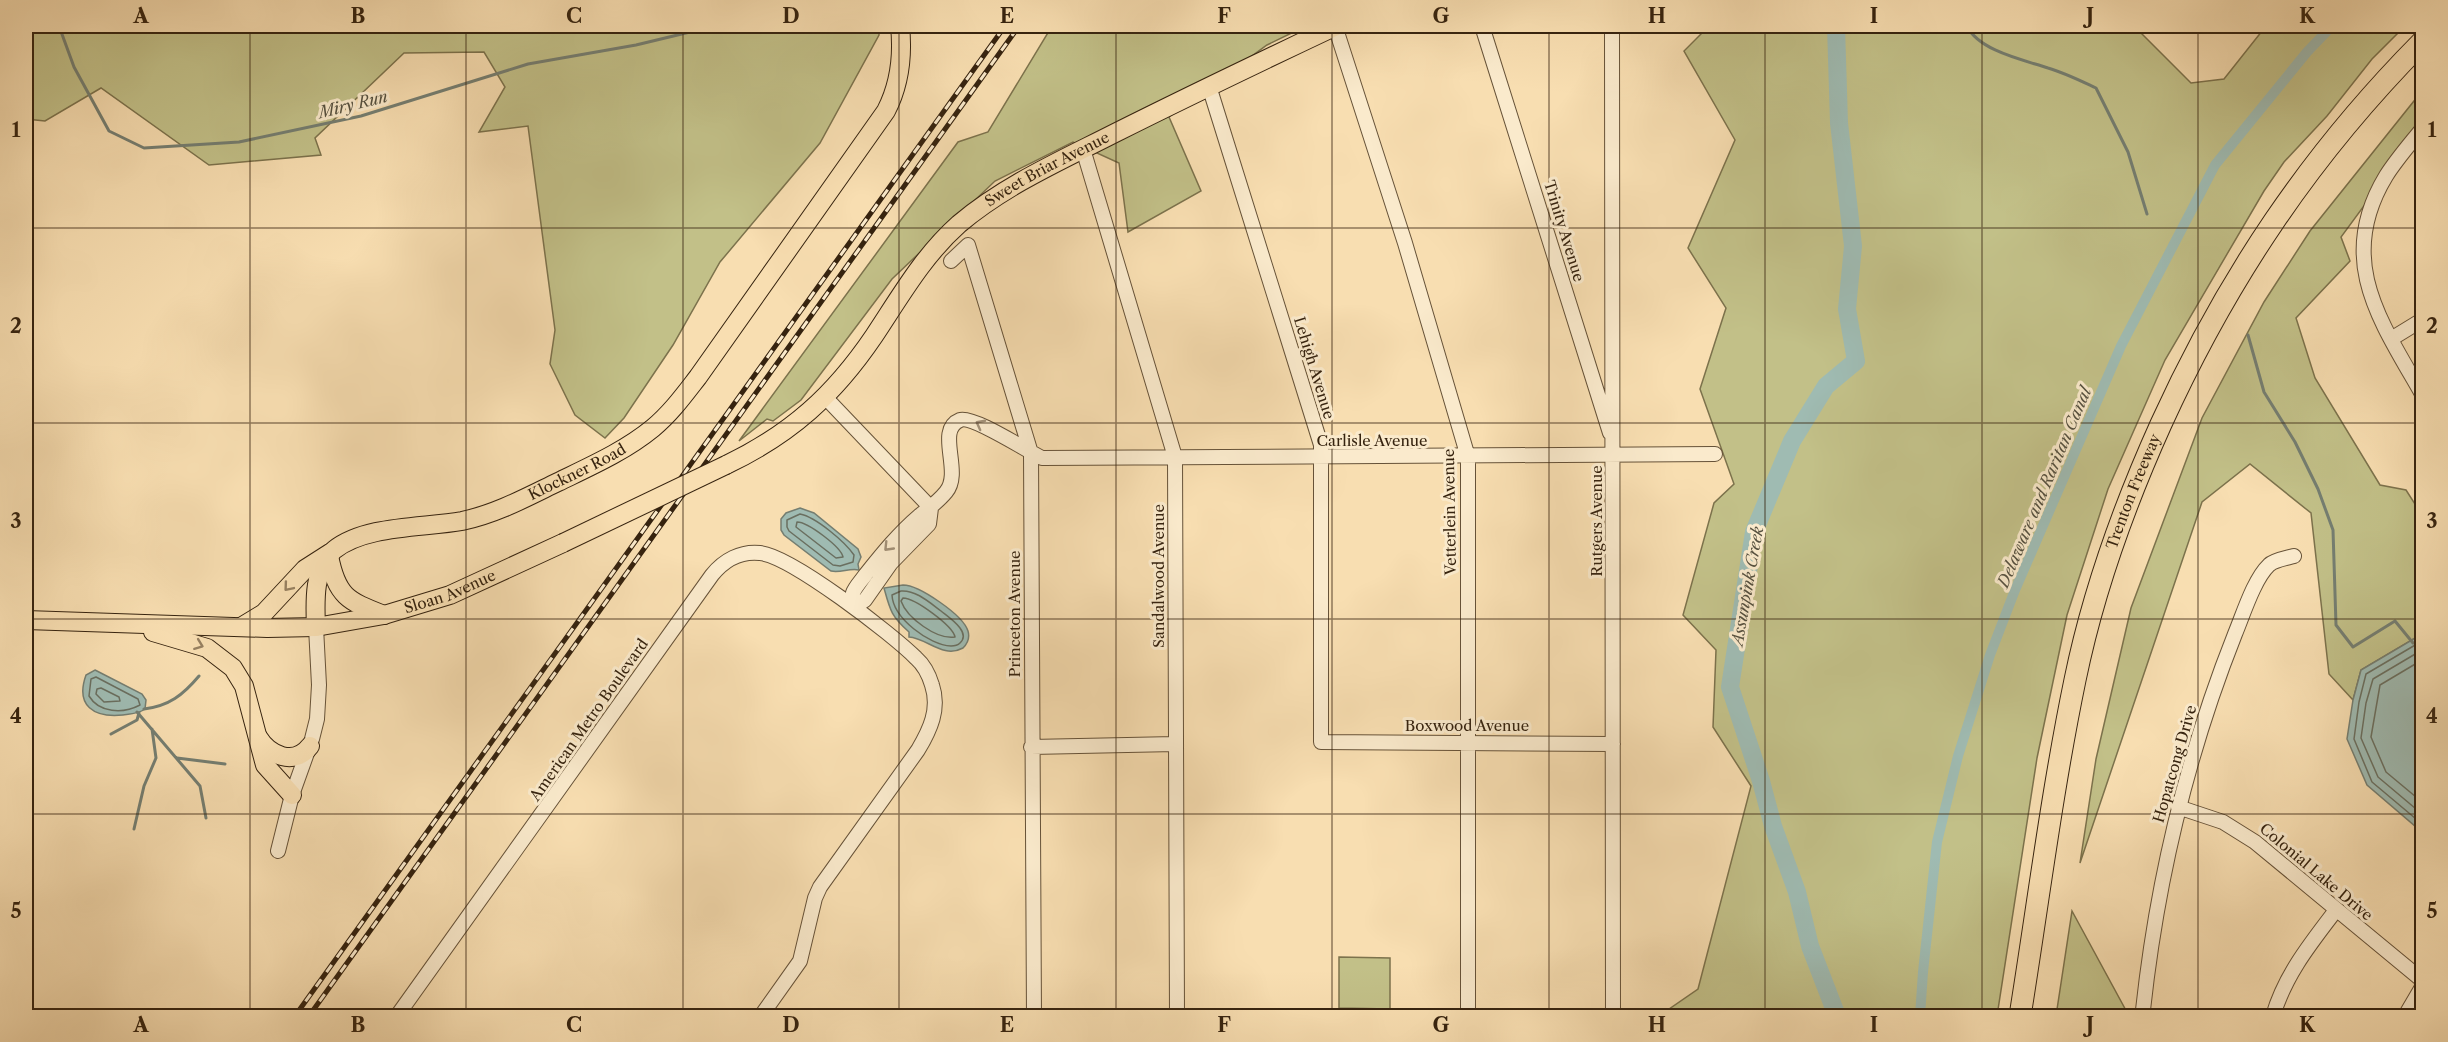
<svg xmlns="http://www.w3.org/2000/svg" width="2448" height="1042" font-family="'Libre Caslon Text',serif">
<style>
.green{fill:#c2c088;stroke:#7c724c;stroke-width:1.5}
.water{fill:#9fbbb2;stroke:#757e71;stroke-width:1.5}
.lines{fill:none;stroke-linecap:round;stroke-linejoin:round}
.shore{stroke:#6a6f60;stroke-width:1.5}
.stream{stroke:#757e71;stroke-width:3}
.canal{stroke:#9fbbb2;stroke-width:10}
.river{stroke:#9fbbb2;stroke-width:18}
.minor-casing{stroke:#665238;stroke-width:16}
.major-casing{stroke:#36230f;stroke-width:20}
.highway-casing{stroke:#36230f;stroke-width:23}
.minor{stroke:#faeacc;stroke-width:14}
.major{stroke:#f8deb1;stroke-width:18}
.highway{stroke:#f8deb1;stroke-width:21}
.rail-casing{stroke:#36230f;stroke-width:5}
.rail{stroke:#faeacc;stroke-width:3;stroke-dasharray:9;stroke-linecap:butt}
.major-bridge-casing{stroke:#36230f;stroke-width:20;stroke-linecap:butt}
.major-bridge{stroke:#f8deb1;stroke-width:18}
.oneway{stroke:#a29077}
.oneway2{stroke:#978060}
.grid{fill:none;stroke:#36230f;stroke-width:1.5;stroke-opacity:0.55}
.labels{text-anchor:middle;stroke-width:6;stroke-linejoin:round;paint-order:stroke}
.street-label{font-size:15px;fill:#36230f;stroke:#faeacc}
.water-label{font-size:16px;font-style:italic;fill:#565140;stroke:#faeacc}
.neatline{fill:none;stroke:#36230f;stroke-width:2}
.grid-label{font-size:20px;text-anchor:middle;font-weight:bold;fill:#36230f}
</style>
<rect width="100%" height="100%" fill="#f8deb1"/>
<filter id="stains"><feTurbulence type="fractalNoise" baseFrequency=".00333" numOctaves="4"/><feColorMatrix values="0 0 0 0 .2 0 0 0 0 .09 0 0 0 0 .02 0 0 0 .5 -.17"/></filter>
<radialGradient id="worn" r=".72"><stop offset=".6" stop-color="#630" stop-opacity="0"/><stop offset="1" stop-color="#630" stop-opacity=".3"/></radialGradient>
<path class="green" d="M26,26H879V35L820,143L720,262L673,345L624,418L605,438L575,415L550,364L555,330L528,126L479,132L505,87L484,52L404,53L315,138L321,155L209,165L101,88L45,121L26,119Z
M1052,26H1306L1267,45L1169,117L1201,191L1128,232L1119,163L1073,142L995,181L892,279L801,400L773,421L767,419L739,441L958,142L988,132Z
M1709,26H2134L2191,83L2224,79L2266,26H2405L2372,59L2327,116L2284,162L2264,191L2165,360L2108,489L2067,615L2037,758L1997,1016H1659L1698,989L1751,786L1713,727L1716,650L1683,615L1714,503L1734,484L1700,389L1726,308L1688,248L1735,140L1684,51Z
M2422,91V127L2341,237L2350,261L2296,318L2315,378L2380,485L2406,490L2422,515V634L2361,670L2353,700L2329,674L2311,513L2250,464L2202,502L2080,863L2096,759L2131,608L2202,418L2264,302L2310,231Z
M2072,911L2129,1016H2056Z
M1339,957L1390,958V1009L1339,1008Z"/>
<path class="water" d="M800,508L814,513L858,549L861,557L858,564L859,570C849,568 841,573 831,571L784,535L781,530V519L786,513Z
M903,585C919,585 963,615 968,631C970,638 968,643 963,648C943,659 927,638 909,637V632C891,616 890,610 884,588Z
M2422,634V832L2367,785L2347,739L2353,700L2361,670Z
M95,670L142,694L146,700L145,709C138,714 131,714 123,715C94,718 75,706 86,675Z"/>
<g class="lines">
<path class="shore" d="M800,514C816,517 845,542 854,555L853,562L840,566L833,565L789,531L787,527V520Z
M797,522C808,522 841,547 843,557L836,558L796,527Z
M901,591C916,590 929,602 941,611C948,617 972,632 960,643C958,645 955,646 951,646C929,645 893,618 892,595Z
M903,598C915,598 953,626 955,637C937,640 907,618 901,601Z
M2422,641L2366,674L2359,702L2354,739L2372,782L2422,824
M2422,650L2373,679L2366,703L2361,738L2378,777L2422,814
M2422,660L2380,685L2371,737L2386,772L2422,802
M96,677L138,699L140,705C123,714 99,713 89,696L91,679Z
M101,688L119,697L120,701L104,702L96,694L97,689Z"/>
<path class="stream" d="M59,26L74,67L109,131L144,148L239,142L361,116L528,64L636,45L715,26
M1967,26C1979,51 2024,60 2048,68C2065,73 2081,81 2096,88L2128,152L2147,214
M2248,335L2264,392L2295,442L2318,489L2333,530L2336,625L2353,647L2395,621L2413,643
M144,709C169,706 183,695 199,676
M137,712L200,786L206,818
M111,734L137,720L139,713
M177,758L225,764
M134,829L144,786L156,758L152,729"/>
<path class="canal" d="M1920,1016L1923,972L1937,842L1958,756L1990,655L2015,590L2121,346L2215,165L2307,52L2332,26"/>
<path class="river" d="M1836,26L1839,123L1853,246L1847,309L1856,361L1826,386L1792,441L1754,532L1730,687L1761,781L1773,826L1797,892L1810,946L1837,1016"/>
<defs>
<path id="minor" d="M1335,26L1405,243L1468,457V1016
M1482,26L1610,433
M1612,26L1613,1016
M1209,86L1321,445V742L1613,744
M2422,129C2410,144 2396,160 2386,176C2335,260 2381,322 2422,394
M1083,149L1175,457L1177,1016
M951,261L968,245L1031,453L1034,1016
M2391,339L2422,320
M826,398L931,508
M854,607C853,603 852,597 853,593C855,587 862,580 866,574C882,554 899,533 919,516C929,508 938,502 946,492C963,472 935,430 960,420C972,415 1027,451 1042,458L1715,454
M854,607L865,600L891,563L929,524L931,508
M1031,747L1175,744
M2178,807L2223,822L2255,842L2422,980
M278,851L292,795L312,739L317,719L319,685L316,627
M2143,1010C2157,881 2187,755 2235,634C2243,615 2254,579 2269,565C2274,560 2287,558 2294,556
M397,1016L712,575C724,560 741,551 760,553C791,556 892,634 916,658C924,665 929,675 932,685C940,709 930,730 918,750L820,887L815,898L800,961L761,1016
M2273,1016C2285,975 2310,944 2336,910
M2405,1016L2422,987"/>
<g id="major">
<path id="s1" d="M726,465C791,434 834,395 874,336C900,297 923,256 959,224C1005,185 1062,160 1115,133C1189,96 1262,61 1336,26"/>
<path d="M329,556C337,597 348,601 384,615"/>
<path id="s2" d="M26,620L267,628L316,627L384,615L450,595L563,543"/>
<path d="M241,627L264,613L305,569L330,553"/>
<path id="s3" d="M316,627C315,603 313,568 334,550C365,525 423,528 462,521C496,514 527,497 558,482C591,466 625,451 653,428C671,413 684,395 698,377L886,111C900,84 903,55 900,26"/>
<path d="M153,632L207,648L233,668L244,686L265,765L292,795"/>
<path d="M258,737C269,755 294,767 310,746"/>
</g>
<g id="highway">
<path id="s4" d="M2020,1016C2038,904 2052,791 2075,680C2093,592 2124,506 2161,424C2227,279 2310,155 2422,42"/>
</g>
</defs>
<use href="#minor" class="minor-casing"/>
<use href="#major" class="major-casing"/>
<use href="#highway" class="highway-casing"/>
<use href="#minor" class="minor"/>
<use href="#major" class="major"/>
<use href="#highway" class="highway"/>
<defs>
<path id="rail" d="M295,1016L1005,26
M309,1016L1019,26"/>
</defs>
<use href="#rail" class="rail-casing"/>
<use href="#rail" class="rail"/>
<defs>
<path id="major-bridge" d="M563,543L726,465"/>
</defs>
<use href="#major-bridge" class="major-bridge-casing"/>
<use href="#major-bridge" class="major-bridge"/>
</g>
<defs><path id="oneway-chevron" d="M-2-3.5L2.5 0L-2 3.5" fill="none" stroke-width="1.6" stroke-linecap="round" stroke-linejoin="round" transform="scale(1.5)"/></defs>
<g class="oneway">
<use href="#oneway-chevron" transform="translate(980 424) rotate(-152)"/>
<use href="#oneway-chevron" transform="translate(888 547) rotate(134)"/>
</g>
<g class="oneway2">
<use href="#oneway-chevron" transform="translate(288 587) rotate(130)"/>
<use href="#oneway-chevron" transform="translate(199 645) rotate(21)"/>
</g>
<path class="grid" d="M250,26V1016M466,26V1016M683,26V1016M899,26V1016M1116,26V1016M1332,26V1016M1549,26V1016M1765,26V1016M1982,26V1016M2198,26V1016M26,228H2422M26,423H2422M26,619H2422M26,814H2422"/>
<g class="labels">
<g class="street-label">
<text dy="5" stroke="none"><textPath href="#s1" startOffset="444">Sweet Briar Avenue</textPath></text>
<text transform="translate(1564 231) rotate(73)" y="5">Trinity Avenue</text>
<text transform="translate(1314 368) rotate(73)" y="5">Lehigh Avenue</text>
<text x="1372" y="446">Carlisle Avenue</text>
<text dy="5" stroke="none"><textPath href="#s3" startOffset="340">Klockner Road</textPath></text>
<text dy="5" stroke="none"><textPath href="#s4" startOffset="538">Trenton Freeway</textPath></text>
<text transform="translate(1450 512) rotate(-91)" y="5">Vetterlein Avenue</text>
<text transform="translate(1597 521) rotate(-90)" y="5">Rutgers Avenue</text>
<text transform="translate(1159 576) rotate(-90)" y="5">Sandalwood Avenue</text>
<text dy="5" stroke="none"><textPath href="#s2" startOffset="429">Sloan Avenue</textPath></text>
<text transform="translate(1015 614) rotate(-90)" y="5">Princeton Avenue</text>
<text transform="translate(589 720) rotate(-55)" y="5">American Metro Boulevard</text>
<text x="1467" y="731">Boxwood Avenue</text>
<text transform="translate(2175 764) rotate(-74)" y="5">Hopatcong Drive</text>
<text transform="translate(2316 872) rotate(40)" y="5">Colonial Lake Drive</text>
</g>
<g class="water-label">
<text transform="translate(353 104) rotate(-14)" y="6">Miry Run</text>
<text transform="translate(2044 487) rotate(-67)" y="6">Delaware and Raritan Canal</text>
<text transform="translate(1747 586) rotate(-80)" y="6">Assunpink Creek</text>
</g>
</g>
<rect width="2448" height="1042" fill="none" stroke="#f8deb1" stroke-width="66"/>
<rect x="33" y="33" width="2382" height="976" class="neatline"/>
<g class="grid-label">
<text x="141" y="23">A</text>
<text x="358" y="23">B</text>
<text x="574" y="23">C</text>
<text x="791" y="23">D</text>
<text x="1007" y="23">E</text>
<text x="1224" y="23">F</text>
<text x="1441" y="23">G</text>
<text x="1657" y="23">H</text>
<text x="1874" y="23">I</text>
<text x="2090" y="23">J</text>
<text x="2307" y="23">K</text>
<text x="16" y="137">1</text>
<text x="2432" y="137">1</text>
<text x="16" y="333">2</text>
<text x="2432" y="333">2</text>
<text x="16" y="528">3</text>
<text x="2432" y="528">3</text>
<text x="16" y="723">4</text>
<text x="2432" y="723">4</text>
<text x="16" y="918">5</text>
<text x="2432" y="918">5</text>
<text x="141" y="1032">A</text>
<text x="358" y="1032">B</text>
<text x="574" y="1032">C</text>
<text x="791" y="1032">D</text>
<text x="1007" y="1032">E</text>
<text x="1224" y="1032">F</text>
<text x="1441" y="1032">G</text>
<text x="1657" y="1032">H</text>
<text x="1874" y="1032">I</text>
<text x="2090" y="1032">J</text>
<text x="2307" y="1032">K</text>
</g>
<rect width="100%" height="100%" filter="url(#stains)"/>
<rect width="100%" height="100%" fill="url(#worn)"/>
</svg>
